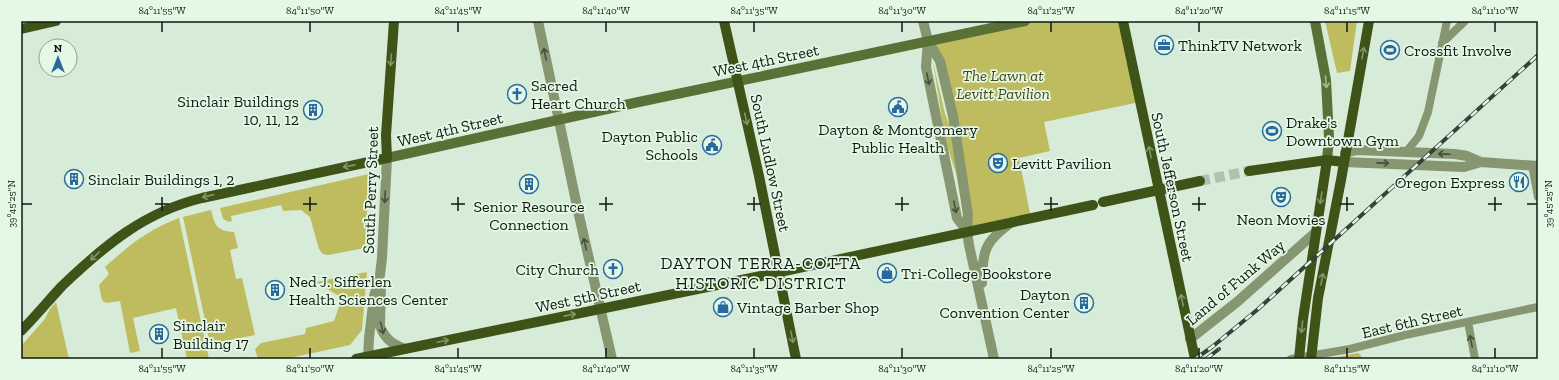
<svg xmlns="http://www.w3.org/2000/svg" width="1559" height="380" font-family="'Zilla Slab',serif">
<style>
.green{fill:#bfbc60}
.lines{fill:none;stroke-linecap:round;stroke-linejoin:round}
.primary-tunnel{stroke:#afc1b1;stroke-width:10;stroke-dasharray:10 5;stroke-linecap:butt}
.minor{stroke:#869670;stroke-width:8}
.tertiary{stroke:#869670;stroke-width:10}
.secondary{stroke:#597036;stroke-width:10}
.primary{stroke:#3e5318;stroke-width:10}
.rail-casing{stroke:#374139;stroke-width:4}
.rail{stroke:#e3f9e5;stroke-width:2.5;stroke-dasharray:8;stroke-linecap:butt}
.oneway{stroke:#80956a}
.oneway2{stroke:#46513d}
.oneway3{stroke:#a5bb96}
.ticks{fill:none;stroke:#121913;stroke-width:1.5}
.labels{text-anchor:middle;stroke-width:3.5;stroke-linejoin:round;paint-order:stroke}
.poi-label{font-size:16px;fill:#121913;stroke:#e3f9e5;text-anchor:start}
.street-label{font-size:16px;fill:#121913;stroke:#e3f9e5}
.park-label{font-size:16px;font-style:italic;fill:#474519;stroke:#e3f9e5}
.neighbourhood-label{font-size:17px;letter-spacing:1px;fill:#121913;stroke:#e3f9e5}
.neatline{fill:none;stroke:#121913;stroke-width:1.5}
.ticks-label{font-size:10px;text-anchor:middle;fill:#121913}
</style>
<rect width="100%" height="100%" fill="#d6ebd8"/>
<path class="green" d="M1025,21H1123L1140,102L1044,122L1050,151L1019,158L1031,218L967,231L940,62L928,41Z
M1325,21H1357L1350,71L1337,73Z
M933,62L945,114L951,129L961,200L956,173L946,143Z
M369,174L365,248L328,255L323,254L319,249L310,217L301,210L283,211L281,205L231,216L232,221L229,222L223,219L220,208Z
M211,210C215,226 217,231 234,232L238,248L230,250L236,279L242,278L255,335L210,344L183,217Z
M179,218L209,359H187L176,308L133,318L140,351L130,353L120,301L106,303L102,300L99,285L109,274L105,267C128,246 149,229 179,218Z
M367,272L362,330L350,345L285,359H258L255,349L261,343L305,334L306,328L334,321L342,298L316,282Z
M56,302L69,359H21V346L44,320L50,309Z
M1357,353L1360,354L1362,359H1329Z"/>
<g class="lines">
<path class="primary-tunnel" d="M1200,181L1249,171"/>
<path class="minor" d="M1442,43L1465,21
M1406,152L1419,136L1428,112L1447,21
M1532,165L1538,197
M1468,322L1475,359
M1291,359L1350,349L1405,335L1538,307"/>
<path class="tertiary" d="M538,21L578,211L612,359
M923,21L928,41L926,67L957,218L967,231
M928,41L940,61L953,116L968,215L967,231L969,245L994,359
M1345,153L1357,150L1455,154L1467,156L1481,162L1538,166
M1344,162L1464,167L1481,162
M381,283L380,326C385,339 392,344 405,349
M982,283C983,250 984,242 1012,222
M1190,339L1237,302L1316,232
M368,359L369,338L374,296L380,275L382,258L387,158"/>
<path class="secondary" d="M1315,21L1326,80L1329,138L1327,160
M387,158L634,103L1025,21"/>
<path class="primary" d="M724,21L759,176L796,359
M1123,21L1195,359
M21,29L56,21
M1249,171L1327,160L1344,162
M1103,202L1200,181
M21,331C35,317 48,301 62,286C104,246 144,212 202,198L387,158L386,135L394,21
M356,359L761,276L1093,205
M1299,359L1303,319L1327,160
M1311,359L1318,298L1341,180L1369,21"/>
<defs>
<path id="rail" d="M1195,359L1212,347L1257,310L1538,55
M1206,359L1219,349"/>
</defs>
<use href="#rail" class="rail-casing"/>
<use href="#rail" class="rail"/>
</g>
<defs><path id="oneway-shaft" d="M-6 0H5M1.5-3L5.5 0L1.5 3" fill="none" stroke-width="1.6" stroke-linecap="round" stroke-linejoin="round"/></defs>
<g class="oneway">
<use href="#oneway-shaft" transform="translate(1363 53) rotate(-80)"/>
<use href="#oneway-shaft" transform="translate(391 60) rotate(94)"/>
<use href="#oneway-shaft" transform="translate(746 119) rotate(77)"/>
<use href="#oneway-shaft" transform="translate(1150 152) rotate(-101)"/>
<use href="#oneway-shaft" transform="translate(349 166) rotate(169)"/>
<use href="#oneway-shaft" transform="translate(208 196) rotate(167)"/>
<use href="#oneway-shaft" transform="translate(1321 198) rotate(99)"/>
<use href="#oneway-shaft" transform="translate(95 256) rotate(137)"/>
<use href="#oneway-shaft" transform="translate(1322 279) rotate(-79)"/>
<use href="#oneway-shaft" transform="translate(1182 300) rotate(-102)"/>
<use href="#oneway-shaft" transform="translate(570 315) rotate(-11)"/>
<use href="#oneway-shaft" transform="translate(1302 327) rotate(96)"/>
<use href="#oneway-shaft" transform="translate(792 337) rotate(78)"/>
<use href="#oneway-shaft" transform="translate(443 341) rotate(-12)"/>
</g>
<g class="oneway2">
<use href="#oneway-shaft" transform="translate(545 54) rotate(-102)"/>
<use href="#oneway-shaft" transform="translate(928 79) rotate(78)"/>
<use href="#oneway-shaft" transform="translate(1444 154) rotate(-178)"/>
<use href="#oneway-shaft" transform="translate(1383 163) rotate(1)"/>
<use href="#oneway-shaft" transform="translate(385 197) rotate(92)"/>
<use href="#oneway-shaft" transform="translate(955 207) rotate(78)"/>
<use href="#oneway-shaft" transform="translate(585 244) rotate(-103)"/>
<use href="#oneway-shaft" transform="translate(382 328) rotate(76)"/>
<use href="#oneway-shaft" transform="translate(1471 341) rotate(-102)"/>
</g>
<use class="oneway3" href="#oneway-shaft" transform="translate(1326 82) rotate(85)"/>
<path class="ticks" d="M162,22V32M310,22V32M458,22V32M606,22V32M754,22V32M902,22V32M1051,22V32M1199,22V32M1347,22V32M1495,22V32M162,197V211M310,197V211M458,197V211M606,197V211M754,197V211M902,197V211M1051,197V211M1199,197V211M1347,197V211M1495,197V211M22,204H32M155,204H169M303,204H317M451,204H465M599,204H613M747,204H761M895,204H909M1044,204H1058M1192,204H1206M1340,204H1354M1488,204H1502M1527,204H1537M162,348V358M310,348V358M458,348V358M606,348V358M754,348V358M902,348V358M1051,348V358M1199,348V358M1347,348V358M1495,348V358"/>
<defs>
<symbol id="office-ring" viewBox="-11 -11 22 22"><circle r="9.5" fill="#e3f9e5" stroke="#29699f" stroke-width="1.5"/><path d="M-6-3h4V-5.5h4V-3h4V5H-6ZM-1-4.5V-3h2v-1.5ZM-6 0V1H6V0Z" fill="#29699f"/></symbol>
<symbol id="stadium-ring" viewBox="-11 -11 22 22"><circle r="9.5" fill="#e3f9e5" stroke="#29699f" stroke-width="1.5"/><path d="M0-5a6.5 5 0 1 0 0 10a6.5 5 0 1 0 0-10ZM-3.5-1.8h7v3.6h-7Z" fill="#29699f"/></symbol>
<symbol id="church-ring" viewBox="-11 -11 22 22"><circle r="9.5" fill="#e3f9e5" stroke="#29699f" stroke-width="1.5"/><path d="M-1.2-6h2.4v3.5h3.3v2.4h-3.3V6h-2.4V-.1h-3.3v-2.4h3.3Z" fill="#29699f"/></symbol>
<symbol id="civic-ring" viewBox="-11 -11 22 22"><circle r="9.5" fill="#e3f9e5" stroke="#29699f" stroke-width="1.5"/><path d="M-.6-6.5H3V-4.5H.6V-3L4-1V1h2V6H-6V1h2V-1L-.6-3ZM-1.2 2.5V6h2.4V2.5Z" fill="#29699f"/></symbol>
<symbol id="building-ring" viewBox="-11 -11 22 22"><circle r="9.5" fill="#e3f9e5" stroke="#29699f" stroke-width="1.5"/><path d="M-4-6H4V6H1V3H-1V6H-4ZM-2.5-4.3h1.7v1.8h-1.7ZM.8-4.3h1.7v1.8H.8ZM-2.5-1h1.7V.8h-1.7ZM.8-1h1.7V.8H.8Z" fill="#29699f"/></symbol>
<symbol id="theatre-ring" viewBox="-11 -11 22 22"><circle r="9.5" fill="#e3f9e5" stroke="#29699f" stroke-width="1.5"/><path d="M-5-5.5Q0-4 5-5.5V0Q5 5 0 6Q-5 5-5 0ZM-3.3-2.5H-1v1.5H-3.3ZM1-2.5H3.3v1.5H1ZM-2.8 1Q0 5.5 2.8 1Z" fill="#29699f"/></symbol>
<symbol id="restaurant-ring" viewBox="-11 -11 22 22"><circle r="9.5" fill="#e3f9e5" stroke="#29699f" stroke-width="1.5"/><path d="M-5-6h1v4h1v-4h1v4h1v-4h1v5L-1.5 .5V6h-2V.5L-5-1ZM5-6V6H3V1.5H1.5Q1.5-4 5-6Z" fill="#29699f"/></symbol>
<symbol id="shop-ring" viewBox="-11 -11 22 22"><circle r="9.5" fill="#e3f9e5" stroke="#29699f" stroke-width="1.5"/><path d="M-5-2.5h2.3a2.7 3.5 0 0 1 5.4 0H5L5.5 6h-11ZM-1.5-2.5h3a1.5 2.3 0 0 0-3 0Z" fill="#29699f"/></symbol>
</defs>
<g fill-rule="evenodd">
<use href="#office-ring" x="1153" y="34" width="22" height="22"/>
<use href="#stadium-ring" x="1379" y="39" width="22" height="22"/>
<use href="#church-ring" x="506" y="83" width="22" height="22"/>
<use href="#civic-ring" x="887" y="96" width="22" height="22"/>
<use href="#building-ring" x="302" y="99" width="22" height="22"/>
<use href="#stadium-ring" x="1261" y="120" width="22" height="22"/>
<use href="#civic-ring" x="701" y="134" width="22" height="22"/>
<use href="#theatre-ring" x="987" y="152" width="22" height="22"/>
<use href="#building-ring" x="63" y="168" width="22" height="22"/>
<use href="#restaurant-ring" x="1508" y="171" width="22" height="22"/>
<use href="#building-ring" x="518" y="173" width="22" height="22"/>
<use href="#theatre-ring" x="1270" y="186" width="22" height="22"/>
<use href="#church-ring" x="602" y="258" width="22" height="22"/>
<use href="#shop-ring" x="876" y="262" width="22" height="22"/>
<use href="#building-ring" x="264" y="279" width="22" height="22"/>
<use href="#building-ring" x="1073" y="292" width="22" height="22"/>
<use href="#shop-ring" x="712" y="296" width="22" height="22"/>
<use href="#building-ring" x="148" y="323" width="22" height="22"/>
</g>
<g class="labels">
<g class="poi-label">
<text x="1178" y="51">ThinkTV Network</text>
<text x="1404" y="56">Crossfit Involve</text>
<text x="531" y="91">Sacred<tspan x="531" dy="18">Heart Church</tspan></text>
<text x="299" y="107" text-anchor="end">Sinclair Buildings<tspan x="299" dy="18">10, 11, 12</tspan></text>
<text x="1286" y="128">Drake's<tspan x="1286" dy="18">Downtown Gym</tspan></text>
<text x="898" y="135" text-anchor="middle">Dayton &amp; Montgomery<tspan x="898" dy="18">Public Health</tspan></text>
<text x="698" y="142" text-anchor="end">Dayton Public<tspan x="698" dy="18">Schools</tspan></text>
<text x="1012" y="169">Levitt Pavilion</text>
<text x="88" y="185">Sinclair Buildings 1, 2</text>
<text x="1505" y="188" text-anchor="end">Oregon Express</text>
<text x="529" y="212" text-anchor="middle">Senior Resource<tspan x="529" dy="18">Connection</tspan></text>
<text x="1281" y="225" text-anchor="middle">Neon Movies</text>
<text x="599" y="275" text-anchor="end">City Church</text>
<text x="901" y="279">Tri-College Bookstore</text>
<text x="289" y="287">Ned J. Sifferlen<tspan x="289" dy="18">Health Sciences Center</tspan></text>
<text x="1070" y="300" text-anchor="end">Dayton<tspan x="1070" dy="18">Convention Center</tspan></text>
<text x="737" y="313">Vintage Barber Shop</text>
<text x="173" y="331">Sinclair<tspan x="173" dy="18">Building 17</tspan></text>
</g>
<g class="street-label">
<text transform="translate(766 60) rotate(-12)" y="6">West 4th Street</text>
<text transform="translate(450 129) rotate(-13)" y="6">West 4th Street</text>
<text transform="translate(771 163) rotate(78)" y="6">South Ludlow Street</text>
<text transform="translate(1173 187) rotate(78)" y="6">South Jefferson Street</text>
<text transform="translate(370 190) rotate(-88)" y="6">South Perry Street</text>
<text transform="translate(1235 282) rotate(-40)" y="6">Land of Funk Way</text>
<text transform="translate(588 296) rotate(-12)" y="6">West 5th Street</text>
<text transform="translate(1412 321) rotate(-13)" y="6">East 6th Street</text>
</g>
<g class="park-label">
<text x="1003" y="81">The Lawn at<tspan x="1003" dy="18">Levitt Pavilion</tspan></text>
</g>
<g class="neighbourhood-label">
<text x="761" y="269">DAYTON TERRA-COTTA<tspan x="761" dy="20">HISTORIC DISTRICT</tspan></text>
</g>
</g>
<rect width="1559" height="380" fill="none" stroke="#e3f9e5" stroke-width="44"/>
<g transform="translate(58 58)"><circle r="19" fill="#e3f9e5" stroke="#8f9f91"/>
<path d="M0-3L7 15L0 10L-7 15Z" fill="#29699f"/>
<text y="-6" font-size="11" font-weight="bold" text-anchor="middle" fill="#121913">N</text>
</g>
<rect x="22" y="22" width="1515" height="336" class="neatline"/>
<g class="ticks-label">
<text x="162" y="14">84°11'55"W</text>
<text x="310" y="14">84°11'50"W</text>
<text x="458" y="14">84°11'45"W</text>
<text x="606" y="14">84°11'40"W</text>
<text x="754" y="14">84°11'35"W</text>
<text x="902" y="14">84°11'30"W</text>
<text x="1051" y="14">84°11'25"W</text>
<text x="1199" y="14">84°11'20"W</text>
<text x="1347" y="14">84°11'15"W</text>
<text x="1495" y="14">84°11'10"W</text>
<text transform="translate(11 204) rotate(-90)" y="4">39°45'25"N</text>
<text transform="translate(1548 204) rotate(-90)" y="4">39°45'25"N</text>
<text x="162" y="372">84°11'55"W</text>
<text x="310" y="372">84°11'50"W</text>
<text x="458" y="372">84°11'45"W</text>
<text x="606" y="372">84°11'40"W</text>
<text x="754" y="372">84°11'35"W</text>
<text x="902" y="372">84°11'30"W</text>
<text x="1051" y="372">84°11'25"W</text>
<text x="1199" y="372">84°11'20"W</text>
<text x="1347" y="372">84°11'15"W</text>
<text x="1495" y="372">84°11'10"W</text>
</g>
</svg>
